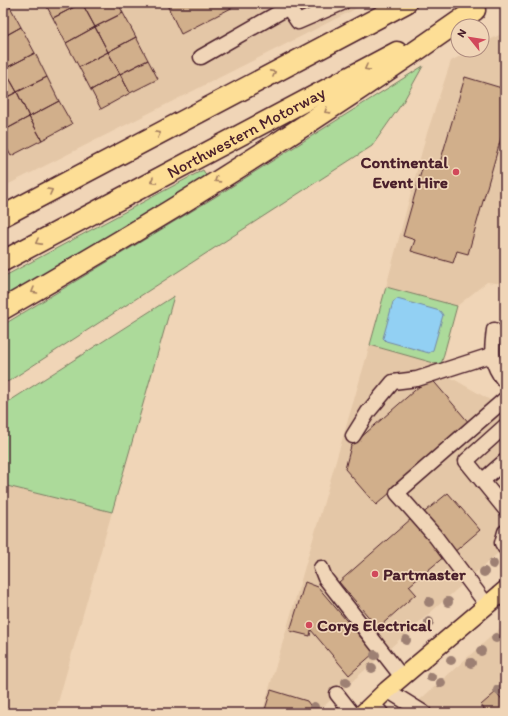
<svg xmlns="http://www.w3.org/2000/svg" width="508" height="716" font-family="Itim,sans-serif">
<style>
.built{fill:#e4c7a7}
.green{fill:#acda9a;stroke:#7b7c62}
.water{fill:#92d0f3;stroke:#7589a3}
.building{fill:#d1af8b;stroke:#4a1f2b}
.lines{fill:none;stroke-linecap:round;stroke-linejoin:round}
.minor-casing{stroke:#4a1f2b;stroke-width:17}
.major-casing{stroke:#4a1f2b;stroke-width:20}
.highway-casing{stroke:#4a1f2b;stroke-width:23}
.minor{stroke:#f0d5b7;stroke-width:14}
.major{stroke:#fdde96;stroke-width:17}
.highway{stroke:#fdde96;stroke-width:20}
.tree{fill:#9d8073}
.oneway{stroke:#a47e60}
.poi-dot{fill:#d1495b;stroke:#f0d5b7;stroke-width:1.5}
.labels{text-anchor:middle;stroke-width:3.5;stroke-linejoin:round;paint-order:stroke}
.street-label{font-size:17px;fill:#4a1f2b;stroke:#f0d5b7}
.poi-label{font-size:17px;font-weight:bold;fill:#4a1f2b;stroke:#f0d5b7;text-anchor:start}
</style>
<rect width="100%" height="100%" fill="#f0d5b7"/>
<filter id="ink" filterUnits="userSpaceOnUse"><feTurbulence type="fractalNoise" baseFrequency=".025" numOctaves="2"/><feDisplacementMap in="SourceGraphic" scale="8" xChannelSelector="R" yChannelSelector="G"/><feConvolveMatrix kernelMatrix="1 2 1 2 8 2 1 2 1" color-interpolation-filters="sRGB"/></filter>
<g filter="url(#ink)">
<path class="built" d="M3,3H367L3,187Z
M505,32V284L487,282L457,306L386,287L426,136L451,61L471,50H482V44Z
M370,345L441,365L450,377L490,400L505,418V547L316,713H262Z
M3,485L112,512L55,713H3Z
M505,624V713H405Z"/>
<path class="green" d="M423,66L403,102L372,146L9,381L3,383V325L215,197Z
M203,170L208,179L3,299V277Z
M386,287L457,306L441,365L370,345Z
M174,296L112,512L3,485V403L8,402Z"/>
<path class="water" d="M397,299L440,311L443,315L433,350L429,353L386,341L383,338L393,302Z"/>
<path class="building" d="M8,3L21,27L3,37V6Z
M45,3H82L53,18Z
M82,3H118L123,13L95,27Z
M82,3L95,27L66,43L53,18Z
M166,3H241L181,34Z
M295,3H319L300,13Z
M123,13L136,37L108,52L95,27Z
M21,27L35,53L4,69L3,37Z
M95,27L108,52L79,67L66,43Z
M136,37L148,60L120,74L108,52Z
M108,52L120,74L91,90L79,67Z
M35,53L47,77L17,92L4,69Z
M148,60L158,79L130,93L120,74Z
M4,69L17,92L3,99V70Z
M120,74L130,93L101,109L91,90Z
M47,77L59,101L29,117L17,92Z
M465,77L505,89V124L468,254L457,251L453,263L411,251L415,240L403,236L424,162L439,166Z
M17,92L29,117L3,131V99Z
M59,101L72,124L42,140L29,117Z
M29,117L42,140L11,156L3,141V131Z
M430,377L470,424L376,505L345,469L351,446Z
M448,493L480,530L453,553L421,515Z
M412,518L445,556L409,586L416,594L378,628L339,582Z
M305,582L318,587L374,653L349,675L311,630L310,636L290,631Z
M271,690L307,701L312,708L306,713H264Z
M505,690V698L501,693Z
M496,692L505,703V713H487L481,705Z"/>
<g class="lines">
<defs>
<path id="minor" d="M285,3L298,22L342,3
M201,57L287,8
M494,330C491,352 490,364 505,382
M505,426L466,461L505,509
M353,436L368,412L393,382L417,379L491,355
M482,481L505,461
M505,532L502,543L505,548
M321,568L325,578L402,677
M487,605L435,536L397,493L505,399
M387,690L424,713
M337,694L352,713
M372,704L381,713"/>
<path id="major" d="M363,713L387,690L505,590"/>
<g id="highway">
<path d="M3,216L406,3"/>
<path id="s1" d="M3,261L397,52"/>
<path d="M3,309C165,217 323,117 475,10"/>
</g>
</defs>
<use href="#minor" class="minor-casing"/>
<use href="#major" class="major-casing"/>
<use href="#highway" class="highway-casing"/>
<use href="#minor" class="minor"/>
<use href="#major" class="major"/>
<use href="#highway" class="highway"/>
</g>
<g class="tree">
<circle cx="493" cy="564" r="5"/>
<circle cx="484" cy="572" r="5"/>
<circle cx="429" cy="602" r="5"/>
<circle cx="448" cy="602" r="5"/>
<circle cx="429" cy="622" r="5"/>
<circle cx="496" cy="638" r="5"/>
<circle cx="406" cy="640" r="5"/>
<circle cx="481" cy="651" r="5"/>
<circle cx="375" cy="655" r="5"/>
<circle cx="451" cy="660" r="5"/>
<circle cx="471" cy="663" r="5"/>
<circle cx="372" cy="668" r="5"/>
<circle cx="431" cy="677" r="5"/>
<circle cx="346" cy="682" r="5"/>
<circle cx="441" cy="683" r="5"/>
<circle cx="498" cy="690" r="5"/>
<circle cx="314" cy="707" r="5"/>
</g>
<defs><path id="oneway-chevron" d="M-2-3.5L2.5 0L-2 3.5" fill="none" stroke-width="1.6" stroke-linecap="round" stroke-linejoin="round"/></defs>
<g class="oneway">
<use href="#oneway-chevron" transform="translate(367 68) rotate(152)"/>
<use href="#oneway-chevron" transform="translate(273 73) rotate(-28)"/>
<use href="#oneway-chevron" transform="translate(327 111) rotate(148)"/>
<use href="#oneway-chevron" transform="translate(158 134) rotate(-28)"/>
<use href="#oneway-chevron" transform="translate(217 180) rotate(148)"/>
<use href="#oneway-chevron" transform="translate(153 181) rotate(152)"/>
<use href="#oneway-chevron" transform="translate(50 191) rotate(-28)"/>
<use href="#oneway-chevron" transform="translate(38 242) rotate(152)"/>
<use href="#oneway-chevron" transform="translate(34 291) rotate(150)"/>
</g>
</g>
<g class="poi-dot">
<circle cx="456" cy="172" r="4"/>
<circle cx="375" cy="574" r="4"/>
<circle cx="309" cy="625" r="4"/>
</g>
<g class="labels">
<g class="street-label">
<text dy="6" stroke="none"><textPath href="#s1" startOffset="275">Northwestern Motorway</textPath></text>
</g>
<g class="poi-label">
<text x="448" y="168" text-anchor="end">Continental<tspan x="448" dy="20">Event Hire</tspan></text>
<text x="383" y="580">Partmaster</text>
<text x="317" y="631">Corys Electrical</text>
</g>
</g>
<rect width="508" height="716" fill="none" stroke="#f0d5b7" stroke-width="16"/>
<rect x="8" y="8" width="492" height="700" fill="none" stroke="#4a1f2b" stroke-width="1.5" filter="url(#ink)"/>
<g transform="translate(470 38) rotate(300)"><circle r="19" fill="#f0d5b7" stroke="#ae8c7f"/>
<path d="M0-3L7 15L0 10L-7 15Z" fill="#d1495b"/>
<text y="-6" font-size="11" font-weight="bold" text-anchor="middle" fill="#4a1f2b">N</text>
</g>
</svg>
